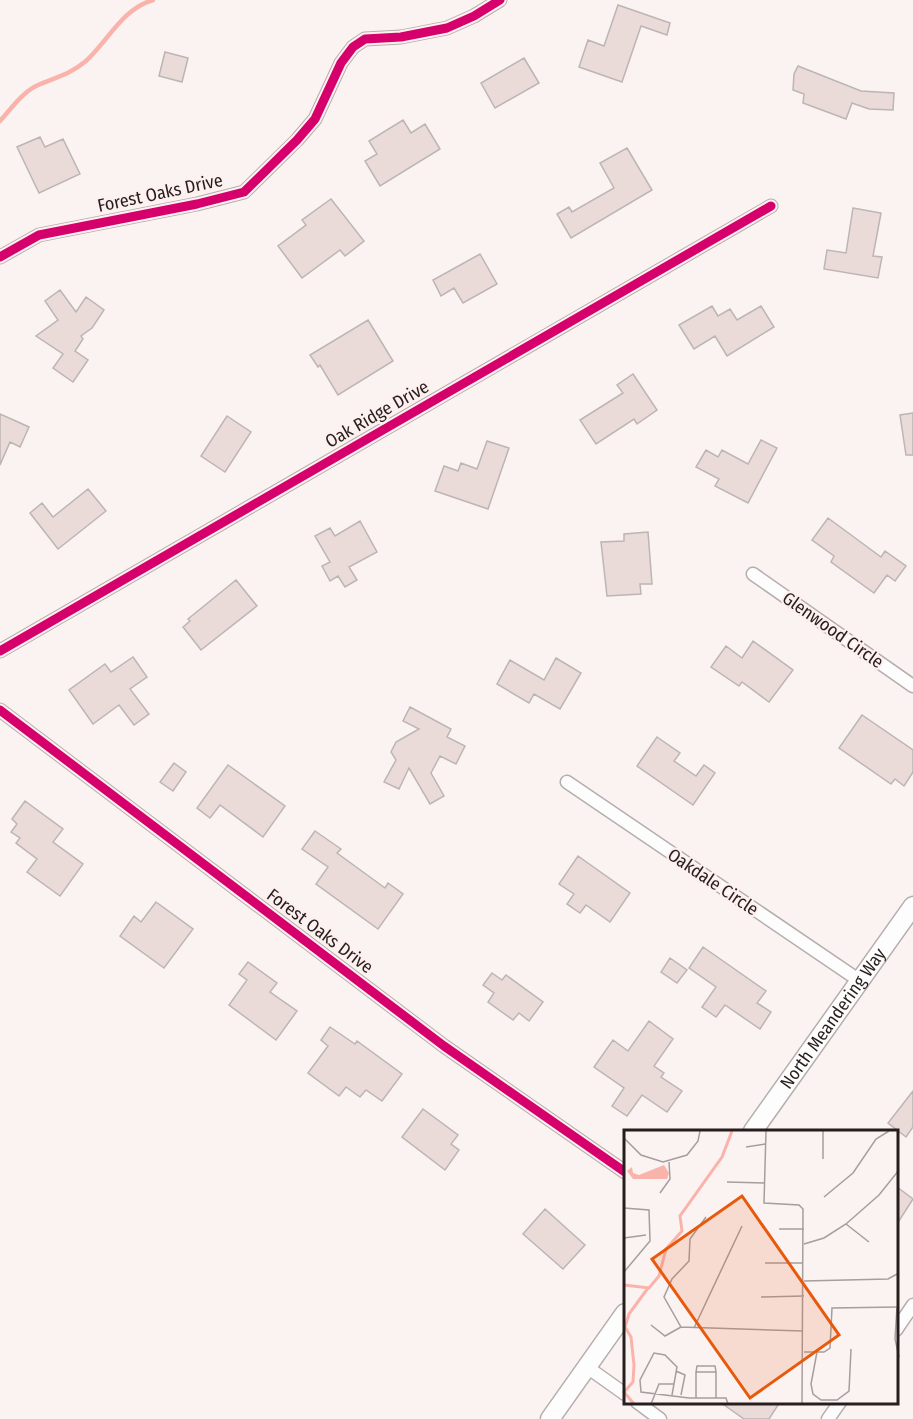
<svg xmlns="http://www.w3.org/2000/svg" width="913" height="1419" font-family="'Fira Sans Condensed',sans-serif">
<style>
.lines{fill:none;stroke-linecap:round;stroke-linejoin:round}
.stream{stroke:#fab3ab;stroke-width:4.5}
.building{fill:#eadbd9;stroke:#bcb5b4;stroke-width:1.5}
.street-casing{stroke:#b5aead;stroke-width:15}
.secondary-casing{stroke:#b5aead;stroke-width:21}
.street{stroke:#fefdfd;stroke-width:12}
.secondary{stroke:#fefdfd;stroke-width:18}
.cycleway-casing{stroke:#fef0ee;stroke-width:13}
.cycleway{stroke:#d6006c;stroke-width:9}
.labels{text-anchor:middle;stroke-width:4.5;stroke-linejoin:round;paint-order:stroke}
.street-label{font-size:18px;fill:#261e1d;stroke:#fef0ee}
.inset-river{fill:none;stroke:#fab3ab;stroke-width:3}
.inset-road{fill:none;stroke:#a59e9d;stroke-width:1.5}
.view{fill:#e8590c;fill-opacity:0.15;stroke:#e8590c;stroke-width:3}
.inset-edge{fill:none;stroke:#261e1d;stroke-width:3}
</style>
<rect width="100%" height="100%" fill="#faf3f2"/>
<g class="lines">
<path class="stream" d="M0,121C10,110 22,93 36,86C55,77 68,76 86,61C108,41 122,9 153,0"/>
</g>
<path class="building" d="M618,5L670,23L667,35L641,26L622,82L579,67L588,40L604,46Z
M165,52L188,58L182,82L159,76Z
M524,58L539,83L495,108L481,83Z
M798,66L861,91L894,93L893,110L869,109L852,103L846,119L803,103L804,94L793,90L794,74Z
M403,120L411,133L425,124L440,149L380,186L365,161L377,154L369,141Z
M40,137L45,147L63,139L80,174L39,193L17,147Z
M627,148L652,190L571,238L557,214L569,207L572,212L614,188L600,163Z
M331,199L364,241L345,256L340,250L302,278L278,246L306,225L302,220Z
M853,208L881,213L873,256L882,257L878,278L824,269L827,250L846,253Z
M480,254L497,284L463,303L454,288L441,296L433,280Z
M60,290L76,312L86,297L104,310L92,328L81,336L83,339L75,351L88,360L73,382L53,368L63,354L36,336L58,320L45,301Z
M712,306L718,316L730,309L737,320L761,306L774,327L727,356L715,336L694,349L679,325Z
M368,320L393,361L338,395L320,365L318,367L310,355Z
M633,374L657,410L637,424L634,419L596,444L580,420L623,393L617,385Z
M913,413V455H906L900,415Z
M0,414L29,427L20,447L10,442L0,465Z
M227,416L251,432L225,472L201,456Z
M761,440L777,448L748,503L715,486L719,479L696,467L706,450L718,457L722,450L748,464Z
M487,441L509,448L488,509L435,491L444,466L458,471L461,463L477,469Z
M88,489L106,511L58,549L30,513L42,503L53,517Z
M828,518L881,557L885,551L906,566L895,581L887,575L874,593L831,562L834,556L812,540Z
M360,521L377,552L349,567L357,580L345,587L338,576L330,581L322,566L330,562L315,536L330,528L335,536Z
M648,532L652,584H640L641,594L607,596L601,542L624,541V534Z
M236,580L257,606L201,650L183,627L190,621L188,619Z
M753,641L793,670L769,702L742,682L739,686L711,667L726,646L742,658Z
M133,657L147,677L130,689L149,714L134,725L119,705L93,724L69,690L105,664L111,672Z
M556,658L581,673L560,709L534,694L529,703L497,684L510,660L544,680Z
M410,707L451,729L447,737L465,746L456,764L440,756L431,773L444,796L430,804L409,768L399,789L384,782L396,760L391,752L396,742L419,729L403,721Z
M862,715L913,750V772L904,786L895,779L891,784L839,748Z
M657,737L680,753L674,761L696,776L704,765L715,773L693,805L637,766Z
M174,763L186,772L173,791L160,782Z
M228,765L285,806L263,837L220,805L210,818L197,808Z
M25,801L63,829L53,842L83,864L60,896L27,872L37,859L16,843L20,838L11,832L17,824L12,819Z
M315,831L341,849L337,853L385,888L388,883L403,894L378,929L316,884L328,867L302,849Z
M578,856L630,893L610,922L586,905L580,913L567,904L574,894L559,884Z
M156,902L193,929L164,968L120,936L134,916L141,922Z
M703,947L766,991L757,1003L771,1012L760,1029L725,1005L716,1017L702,1007L716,987L689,968Z
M670,958L687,970L677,983L661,972Z
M248,962L277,983L270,992L297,1011L276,1040L229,1005L247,980L239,974Z
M492,973L502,980L506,975L543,1002L529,1021L519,1013L513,1020L488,1002L494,993L483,985Z
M649,1021L673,1039L654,1066L664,1073L661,1077L682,1091L667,1112L642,1095L627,1116L612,1106L624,1088L594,1067L613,1040L628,1051Z
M330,1027L355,1044L357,1041L402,1074L382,1101L366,1090L360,1097L346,1087L339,1096L308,1073L328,1046L321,1040Z
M913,1091V1127L906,1137L888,1123Z
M423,1109L458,1135L451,1144L459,1150L445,1170L402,1137Z
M897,1187L913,1199L897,1224Z
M545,1209L585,1245L563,1269L523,1234Z
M720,1402H780L769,1419H744Z"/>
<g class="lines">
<defs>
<path id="street" d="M0,257L39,235L197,204L244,192L297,140L315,119L341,63L353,47L365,39L401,37L447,28L474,16L500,0
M753,574L913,686
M0,651L771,206
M0,710L444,1046L625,1172
M567,782L860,981
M896,1330L913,1305
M587,1367L625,1394
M637,1402L660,1419
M828,1419L840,1402"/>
<g id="secondary">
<path id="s1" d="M753,1131L913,906"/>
<path d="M550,1419L625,1313"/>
</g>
</defs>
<use href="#street" class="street-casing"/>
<use href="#secondary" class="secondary-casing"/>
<use href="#street" class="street"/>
<use href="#secondary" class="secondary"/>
<defs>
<path id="cycleway" d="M0,257L39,235L197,204L244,192L297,140L315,119L341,63L353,47L365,39L401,37L447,28L474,16L500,0
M0,651L771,206
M0,710L444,1046L625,1172"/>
</defs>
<use href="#cycleway" class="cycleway-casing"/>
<use href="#cycleway" class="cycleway"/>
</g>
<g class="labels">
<g class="street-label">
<text transform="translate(160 193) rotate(-12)" y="6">Forest Oaks Drive</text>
<text transform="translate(377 414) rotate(-30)" y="6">Oak Ridge Drive</text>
<text transform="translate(833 630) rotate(35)" y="6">Glenwood Circle</text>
<text transform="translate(713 882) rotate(34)" y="6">Oakdale Circle</text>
<text transform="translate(320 931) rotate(37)" y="6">Forest Oaks Drive</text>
<text dy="6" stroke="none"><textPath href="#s1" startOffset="138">North Meandering Way</textPath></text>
</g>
</g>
<g transform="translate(624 1130)">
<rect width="274" height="274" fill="#faf3f2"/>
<path d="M40,35L45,43L43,49H9L3,41L8,37L9,43L15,45Z" fill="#fab3ab"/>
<path class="inset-river" d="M0,155L25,158L35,146L42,119L58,101L56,86L98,27L108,1M10,274L0,262L9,252L10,235L7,207L1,197L5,184L24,158"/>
<path class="inset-road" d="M142,1L140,73L175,75L179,79L178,274M199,1V29M0,8L17,25L39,32L63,25L74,11L76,1M122,17L141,14M103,52L140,53M36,63L46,49L45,32M200,67L229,43L252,9L265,1M0,78L25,80L26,111L0,142M82,87L66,109L65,131L48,149L40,167L57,197L179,201M222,94L245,112M155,99H180M0,108L22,105M180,114L200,108L222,94L255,65L275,40M141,133H179M180,151L264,149L275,143M137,167L180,166M273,177L271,209L275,227M27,195L41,206L57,197M70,198L118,96M180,222H200L206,218L208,178L275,177M193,222L187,254L189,264L197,270H213L225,261L227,219M52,241L61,245L57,265M72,242L73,236H91L92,242M48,265L53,237L41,225L30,223L16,250L17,262L65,268H102L104,274M72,268V242H92V268M27,274L35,254H50"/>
<path class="view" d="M118,66L215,205L126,268L28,129Z"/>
<rect width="274" height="274" class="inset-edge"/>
</g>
</svg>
